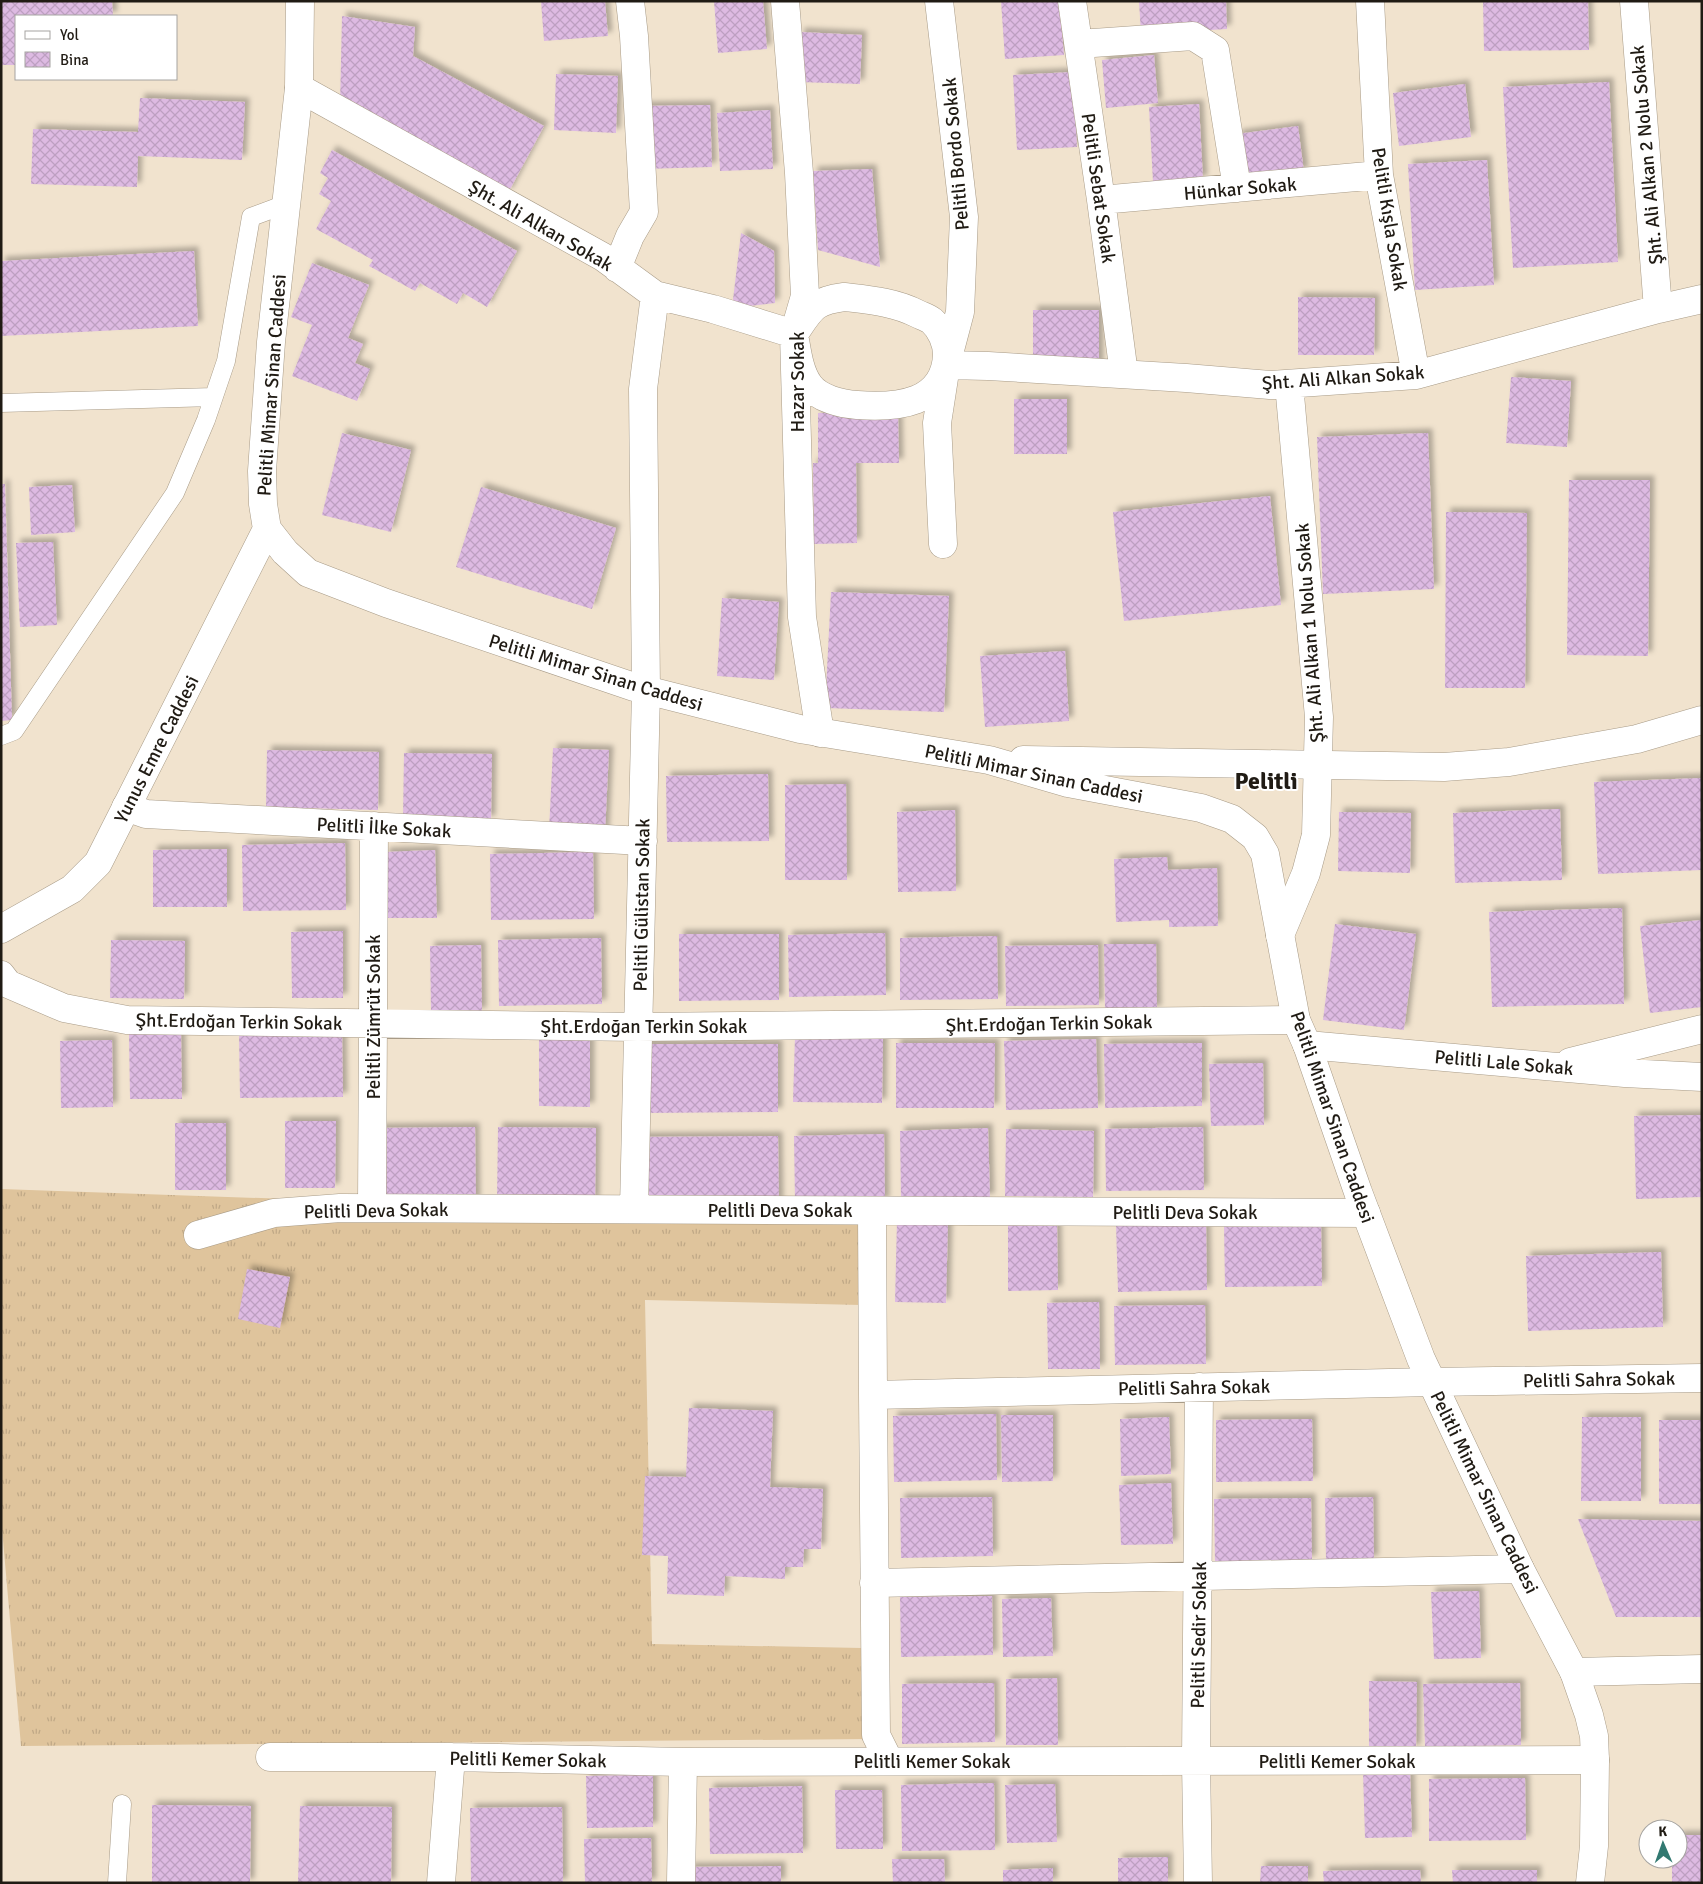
<svg xmlns="http://www.w3.org/2000/svg" width="1703" height="1884" font-family="Signika,sans-serif">
<style>
.grass{fill:url(#grass-tufts)}
.building{fill:url(#building-cross-hatch);filter:url(#shadow)}
.lines{fill:none;stroke-linecap:round;stroke-linejoin:round}
.lane-casing{stroke:#a89b87;stroke-width:19}
.street-casing{stroke:#a89b87;stroke-width:29}
.secondary-casing{stroke:#a89b87;stroke-width:29}
.lane{stroke:#fff;stroke-width:18}
.street{stroke:#fff;stroke-width:28}
.secondary{stroke:#fff;stroke-width:28}
.labels{text-anchor:middle;stroke-width:4;stroke-linejoin:round;paint-order:stroke}
.street-label{font-size:19px;fill:#201b14;stroke:#fff}
.district-label{font-size:24px;font-weight:bold;fill:#201b14;stroke:#fff}
</style>
<defs>
<pattern id="grass-tufts" width="24" height="20" patternUnits="userSpaceOnUse" patternTransform="scale(1.25)"><rect width="24" height="20" fill="#dfc49c"/><path d="M3 7l-1-3M5 7V3M7 7l1-3M15 17l-1-3M17 17v-4M19 17l1-3" fill="none" stroke="#bfa886"/></pattern>
<pattern id="building-cross-hatch" width="8" height="8" patternUnits="userSpaceOnUse" patternTransform="scale(1.25)"><rect width="8" height="8" fill="#ddbae2"/><path d="M0 0l8 8M0 8l8-8" fill="none" stroke="#bd9fc1"/></pattern>
<filter id="shadow"><feDropShadow dx="4.5" dy="-4.5" stdDeviation="2.5" flood-color="#0004"/></filter>
</defs>
<rect width="100%" height="100%" fill="#f1e3ce"/>
<path class="grass" d="M1,1189L862,1219L861,1305L645,1300L652,1644L862,1648L870,1739L21,1746L1,1517Z"/>
<path class="building" d="M1,1H112L113,16H16V65H1Z
M541,1H605L608,36L544,41Z
M714,1H763L767,49L718,53Z
M1001,1H1059L1064,55L1005,59Z
M1139,1H1226L1227,29L1141,34Z
M1483,1H1588L1589,50L1484,51Z
M342,16L415,27L413,56L544,126L508,193L340,105Z
M800,32L862,35L860,84L798,82Z
M1154,55L1158,103L1106,108L1102,60Z
M1073,72L1077,147L1017,150L1013,75Z
M556,74L618,76L616,133L554,130Z
M1609,82L1618,262L1513,268L1503,87Z
M1465,84L1471,137L1399,146L1393,93Z
M140,98L245,102L242,160L138,156L137,187L31,184L33,129L138,132Z
M1199,104L1203,180L1153,182L1149,107Z
M710,105L712,167L644,169L643,106Z
M770,110L773,169L720,171L717,113Z
M1298,126L1304,172L1242,180L1237,134Z
M332,150L517,251L487,307L463,293L457,304L420,283L415,291L369,266L373,260L316,229L331,201L319,194L328,178L320,173Z
M1487,160L1494,285L1415,290L1408,164Z
M872,169L880,267L818,250L813,171Z
M741,233L774,251L775,303L732,308Z
M194,251L198,326L1,336V261Z
M312,263L369,285L348,338L363,344L355,363L370,369L357,401L292,376L312,325L291,317Z
M1298,297L1375,298L1374,355H1298Z
M1033,310H1099V367L1033,366Z
M1511,377L1571,381L1567,447L1506,443Z
M1014,399H1067V454H1014Z
M818,413H898L899,463H856L857,543L814,544L813,463H818Z
M342,433L411,450L391,532L322,515Z
M1428,433L1434,589L1323,594L1317,437Z
M1569,480H1650L1648,656L1567,655Z
M1,484H5L12,720L1,721Z
M72,485L75,532L31,535L29,487Z
M481,487L616,528L592,609L456,567Z
M1270,496L1281,605L1124,621L1113,512Z
M1446,512L1527,513L1525,688H1445Z
M53,542L57,625L20,627L16,543Z
M831,592L949,596L944,712L825,708Z
M722,598L779,602L774,680L717,676Z
M1065,651L1069,721L985,727L980,656Z
M553,748L609,750L605,833L549,831Z
M267,750L379,752L378,810L266,807Z
M404,753L492,754L491,820L403,819Z
M768,774L769,841L667,842L666,776Z
M1702,778V870L1598,874L1594,782Z
M846,784L847,880H785V785Z
M1560,809L1562,880L1455,883L1453,813Z
M955,810L956,891L898,892L897,812Z
M1339,812L1411,813L1410,873L1338,871Z
M345,843L346,910L243,911L242,845Z
M227,849V907H153V850Z
M435,850L437,918H386L385,852Z
M593,852L594,919L491,920L490,854Z
M1167,857L1168,870L1217,868L1218,926L1169,927V920L1116,922L1114,859Z
M1622,908L1624,1004L1492,1007L1489,912Z
M1702,920V1007L1650,1013L1640,926Z
M1335,924L1416,934L1404,1030L1323,1020Z
M343,931V998H292L291,932Z
M885,933L886,995L789,997L788,935Z
M679,934H779V1000L679,1001Z
M997,936L998,999L900,1000V938Z
M601,938L602,1004L499,1006L498,940Z
M111,940L185,941L184,999L110,998Z
M1104,944H1156L1157,1010H1105Z
M481,945L482,1012L431,1013L430,946Z
M1098,945L1099,1005L1006,1006L1005,946Z
M342,1031L343,1097L240,1098L239,1032Z
M129,1033H181L182,1099H130Z
M795,1036L883,1037L882,1103L793,1102Z
M1096,1039L1098,1108L1006,1110L1004,1041Z
M112,1040L113,1107L61,1108L60,1041Z
M539,1040H590V1107L539,1106Z
M896,1043H995L994,1108H896Z
M1202,1043V1106L1105,1108L1104,1044Z
M644,1044H778V1112L644,1113Z
M1263,1063L1264,1125L1211,1126L1209,1064Z
M1702,1115V1197L1636,1199L1634,1116Z
M285,1121H336L335,1188H285Z
M175,1123H226V1190H175Z
M475,1127L476,1205L376,1206L375,1128Z
M498,1127L596,1128L595,1202L497,1200Z
M1203,1127L1204,1190L1106,1191L1105,1129Z
M988,1128L990,1198L901,1200L900,1131Z
M1006,1129L1094,1131L1093,1197L1005,1196Z
M884,1134L885,1202L795,1203L794,1136Z
M778,1136L779,1204L637,1206L636,1137Z
M897,1220L948,1221L946,1303L895,1302Z
M1008,1222H1057L1058,1290L1008,1291Z
M1206,1223L1207,1290L1118,1292L1116,1224Z
M1321,1223L1322,1286L1225,1287L1224,1225Z
M1661,1252L1663,1327L1528,1331L1526,1256Z
M247,1269L290,1277L280,1328L238,1319Z
M1099,1302L1100,1369H1048L1047,1303Z
M1205,1305L1206,1364L1115,1365L1114,1306Z
M689,1408L773,1411L770,1487L823,1489L821,1549H804L803,1567H785V1579L725,1576L724,1596L667,1594L668,1556L642,1555L645,1476L686,1477Z
M996,1414L997,1480L894,1482L893,1416Z
M1001,1415H1053V1481L1002,1482Z
M1169,1417L1171,1474L1121,1476L1120,1419Z
M1582,1417H1641V1501H1581Z
M1312,1419L1313,1481L1216,1482V1420Z
M1659,1420H1702V1504H1659Z
M1171,1483L1173,1544L1121,1545L1119,1485Z
M992,1497L993,1556L901,1558L900,1498Z
M1373,1497L1374,1560H1326L1325,1498Z
M1311,1498L1312,1560L1215,1562L1214,1499Z
M1578,1519L1702,1521V1617H1616Z
M1479,1591L1481,1658L1434,1659L1431,1592Z
M992,1596L993,1655L901,1657L900,1597Z
M1051,1598L1053,1656L1003,1657L1002,1599Z
M1057,1678L1058,1745H1006V1679Z
M1369,1681L1417,1682L1416,1749L1369,1748Z
M994,1683L995,1742L902,1744V1684Z
M1520,1683L1521,1745L1425,1747L1423,1684Z
M1410,1770L1412,1837L1365,1838L1363,1772Z
M653,1775V1827L587,1828L586,1776Z
M1525,1778L1526,1840L1429,1841V1779Z
M994,1783L995,1850L902,1851L901,1785Z
M1055,1784L1057,1842L1007,1843L1005,1785Z
M802,1786L803,1853L710,1854L709,1788Z
M835,1790H882L883,1849H836Z
M152,1805L251,1806L250,1883H152Z
M300,1806L392,1807L391,1883H298Z
M562,1807L563,1883H471L470,1808Z
M1678,1835H1702V1883H1672V1859H1678Z
M651,1838L652,1883H585L584,1839Z
M1168,1857V1883H1118V1858Z
M892,1859H944L945,1883H893Z
M781,1866V1883H689L688,1867Z
M1261,1866H1308V1883H1260Z
M1053,1868V1883H1003V1870Z
M1372,1870H1420L1421,1883H1324L1323,1871Z
M1452,1870H1537V1883H1453Z"/>
<g class="lines">
<defs>
<path id="lane" d="M1,403L214,397
M1,736L14,731L175,493L206,420L226,361L251,217L286,204
M117,1883L122,1804"/>
<path id="street" d="M785,1L799,173L805,296L794,334L802,617L820,733
M939,1L964,217L960,312L946,365L937,423L943,544
M1072,1L1101,200L1124,374
M1370,1L1379,175L1416,375
M1634,1L1658,309
M1079,44L1193,36L1215,50L1237,188
M299,88L603,257L655,295L713,309L794,334
M1101,200L1379,175
M617,268L630,236L644,212L634,36L630,1
M844,297C870,300 895,302 918,314C922,316 928,318 932,321C941,329 947,343 947,355C945,404 897,408 857,405C842,404 819,399 809,385C799,371 797,351 794,334C811,309 813,301 844,297Z
M946,365L988,366L1186,378L1270,385L1416,375L1658,309L1702,299
M126,807L146,814L643,841
M1280,935L1306,873L1316,835L1319,717L1289,384
M1,975L8,984L64,1008L127,1020L638,1027L1296,1020
M1307,1045L1625,1073L1702,1077
M1570,1062L1702,1029
M372,1208L374,826
M634,1209L646,691L643,389L655,295
M872,1211L873,1395
M198,1235L274,1213L340,1208L1366,1213
M874,1583L1520,1569
M1574,1672L1702,1669
M270,1757H451L683,1762L1595,1760
M889,1761L876,1735L873,1395L1432,1382
M441,1883L451,1757
M681,1883L683,1762
M1198,1883L1196,1762L1199,1387"/>
<path id="secondary" d="M300,1L299,88L271,342L262,471L263,504L267,529L285,552L308,573L386,603L634,687L800,729L989,760L1068,783L1201,808L1232,819L1255,837L1265,854L1296,1020L1307,1045L1358,1192L1421,1359L1520,1569L1574,1672L1589,1715L1594,1736L1595,1760L1594,1846L1590,1883
M1023,760L1444,767L1509,762L1637,739L1702,720
M1,929L72,889L98,863L267,529
M1432,1382L1702,1378"/>
</defs>
<use href="#lane" class="lane-casing"/>
<use href="#street" class="street-casing"/>
<use href="#secondary" class="secondary-casing"/>
<use href="#lane" class="lane"/>
<use href="#street" class="street"/>
<use href="#secondary" class="secondary"/>
</g>
<g class="labels">
<g class="street-label">
<text transform="translate(955 154) rotate(-95)" y="7">Pelitli Bordo Sokak</text>
<text transform="translate(1646 155) rotate(-95)" y="7">Şht. Ali Alkan 2 Nolu Sokak</text>
<text transform="translate(1099 188) rotate(82)" y="7">Pelitli Sebat Sokak</text>
<text transform="translate(1240 188) rotate(-5)" y="7">Hünkar Sokak</text>
<text transform="translate(1390 219) rotate(81)" y="7">Pelitli Kışla Sokak</text>
<text transform="translate(541 225) rotate(30)" y="7">Şht. Ali Alkan Sokak</text>
<text transform="translate(1343 377) rotate(-4)" y="7">Şht. Ali Alkan Sokak</text>
<text transform="translate(797 382) rotate(-90)" y="7">Hazar Sokak</text>
<text transform="translate(271 385) rotate(-86)" y="7">Pelitli Mimar Sinan Caddesi</text>
<text transform="translate(1309 633) rotate(-94)" y="7">Şht. Ali Alkan 1 Nolu Sokak</text>
<text transform="translate(596 672) rotate(17)" y="7">Pelitli Mimar Sinan Caddesi</text>
<text transform="translate(156 749) rotate(-63)" y="7">Yunus Emre Caddesi</text>
<text transform="translate(1034 773) rotate(12)" y="7">Pelitli Mimar Sinan Caddesi</text>
<text transform="translate(384 827) rotate(3)" y="7">Pelitli İlke Sokak</text>
<text transform="translate(641 905) rotate(-89)" y="7">Pelitli Gülistan Sokak</text>
<text transform="translate(373 1017) rotate(-90)" y="7">Pelitli Zümrüt Sokak</text>
<text transform="translate(239 1021) rotate(1)" y="7">Şht.Erdoğan Terkin Sokak</text>
<text transform="translate(1049 1023) rotate(-1)" y="7">Şht.Erdoğan Terkin Sokak</text>
<text x="644" y="1033">Şht.Erdoğan Terkin Sokak</text>
<text transform="translate(1504 1062) rotate(5)" y="7">Pelitli Lale Sokak</text>
<text transform="translate(1333 1117) rotate(71)" y="7">Pelitli Mimar Sinan Caddesi</text>
<text transform="translate(376 1210) rotate(-1)" y="7">Pelitli Deva Sokak</text>
<text x="780" y="1217">Pelitli Deva Sokak</text>
<text x="1185" y="1219">Pelitli Deva Sokak</text>
<text transform="translate(1599 1379) rotate(-1)" y="7">Pelitli Sahra Sokak</text>
<text transform="translate(1194 1387) rotate(-1)" y="7">Pelitli Sahra Sokak</text>
<text transform="translate(1485 1492) rotate(64)" y="7">Pelitli Mimar Sinan Caddesi</text>
<text transform="translate(1198 1635) rotate(-89)" y="7">Pelitli Sedir Sokak</text>
<text transform="translate(528 1759) rotate(1)" y="7">Pelitli Kemer Sokak</text>
<text x="932" y="1768">Pelitli Kemer Sokak</text>
<text x="1337" y="1768">Pelitli Kemer Sokak</text>
</g>
<g class="district-label">
<text x="1266" y="789">Pelitli</text>
</g>
</g>
<rect width="1703" height="1884" fill="none" stroke="#201b14" stroke-width="5"/>
<rect x="15" y="15" width="162" height="65" fill="#ffffff" stroke="#a6a4a1"/>
<rect x="25" y="31" width="25" height="8" fill="#ffffff" stroke="#a6a4a1"/>
<text x="60" y="40" font-size="15" fill="#201b14">Yol</text>
<rect x="25" y="52" width="25" height="15" fill="url(#building-cross-hatch)" stroke="#a6a4a1"/>
<text x="60" y="65" font-size="15" fill="#201b14">Bina</text>
<g transform="translate(1663 1844) rotate(358)"><circle r="24" fill="#ffffff" stroke="#a6a4a1"/>
<path d="M0-4L9 19L0 12L-9 19Z" fill="#327971"/>
<text y="-8" font-size="14" font-weight="bold" text-anchor="middle" fill="#201b14">K</text>
</g>
</svg>
